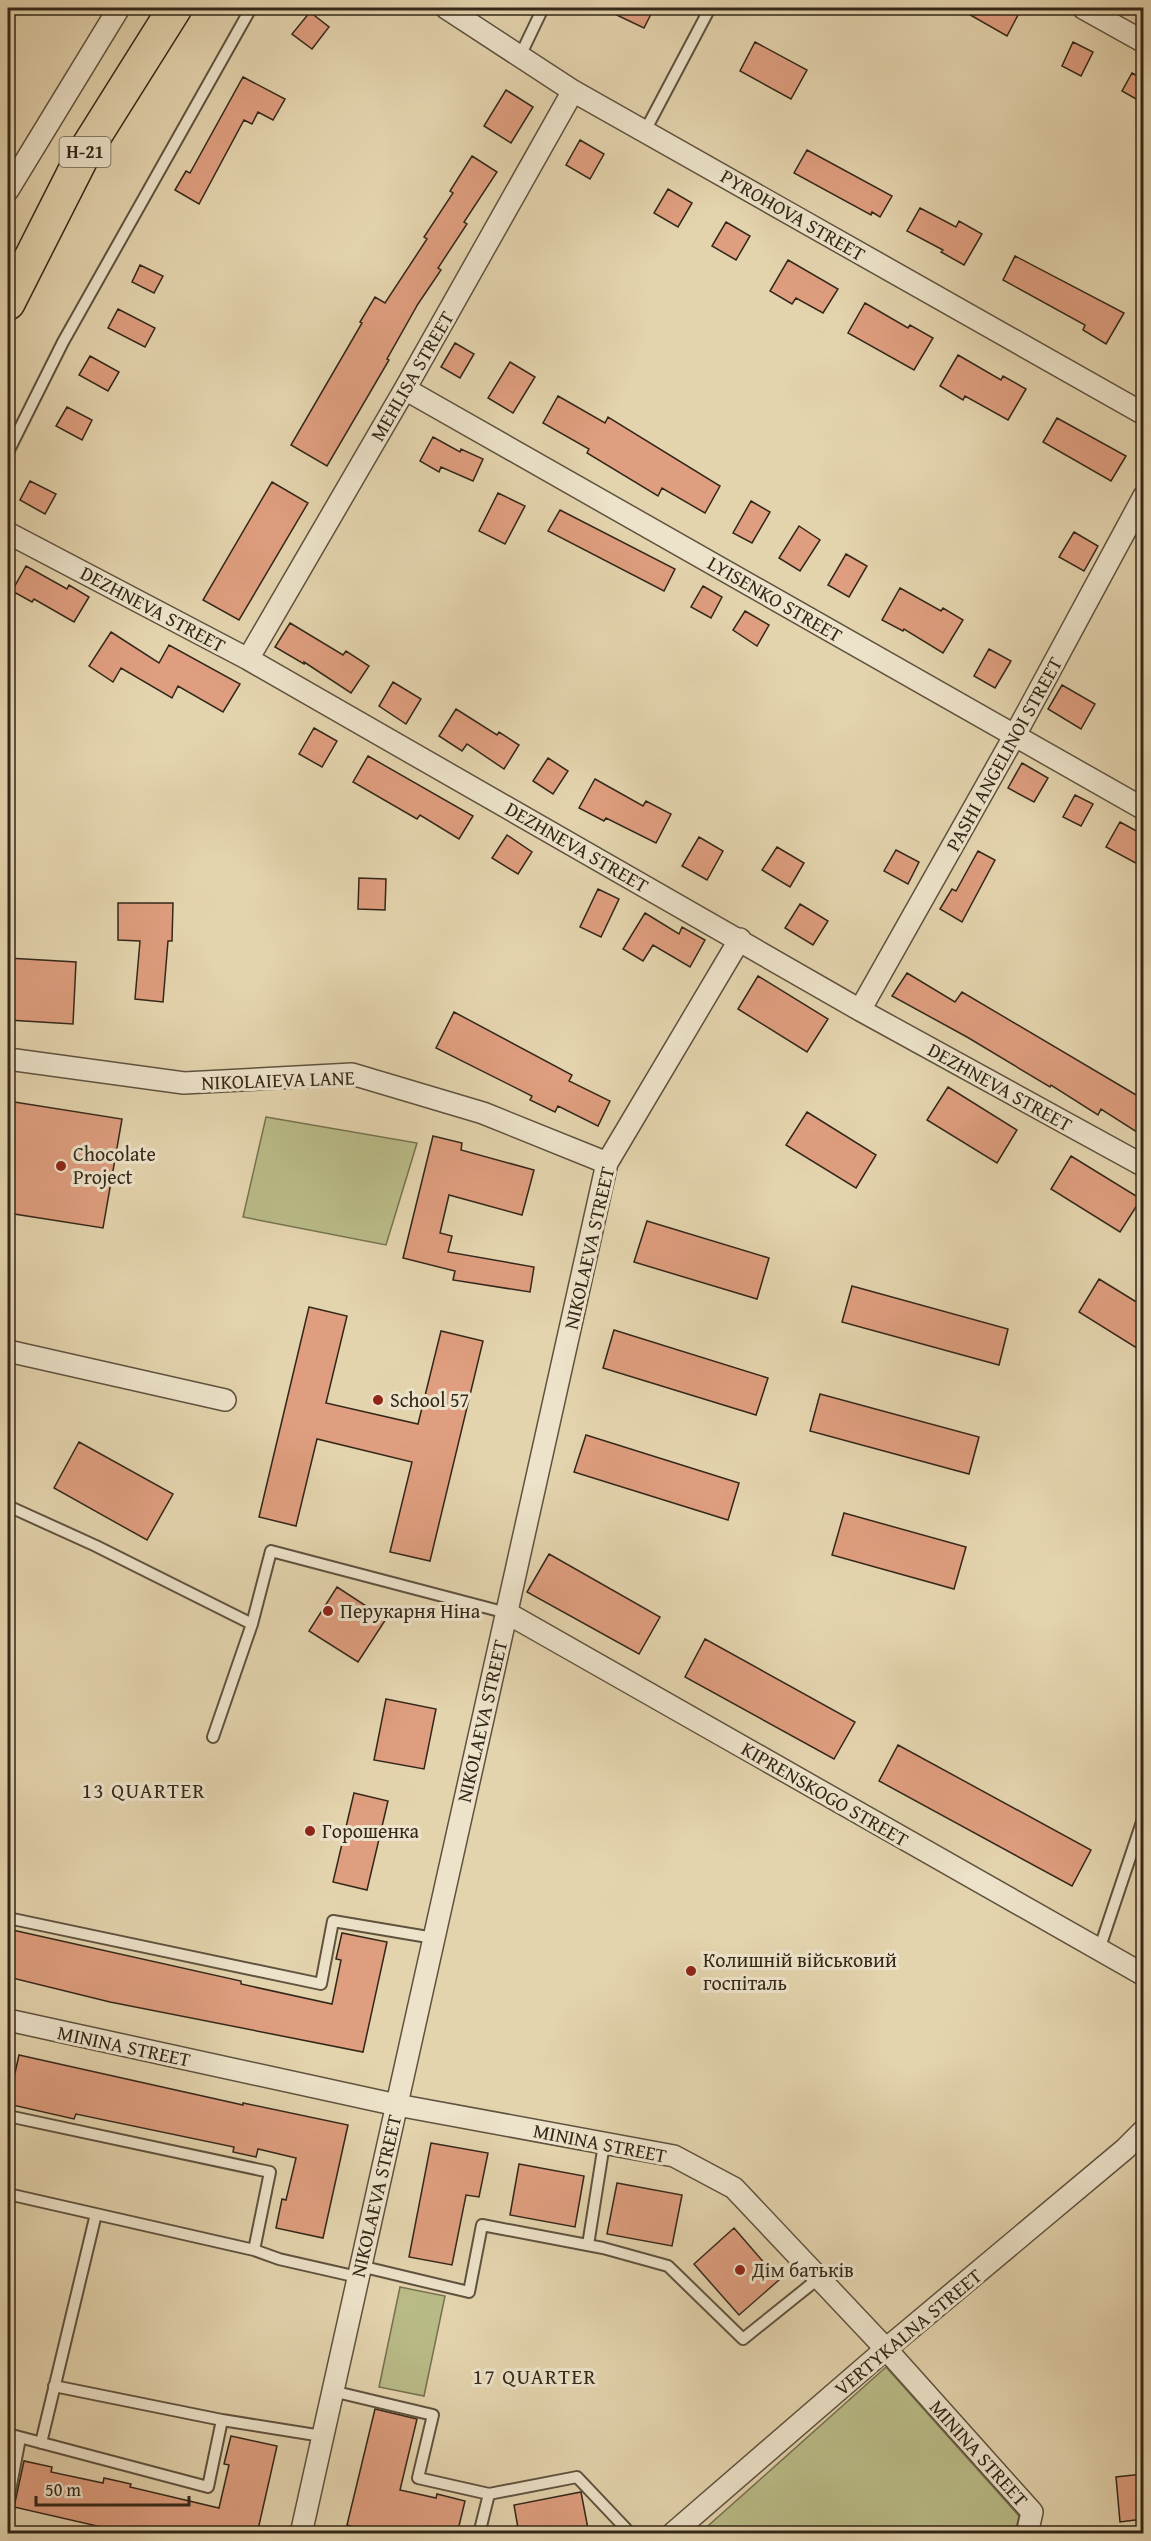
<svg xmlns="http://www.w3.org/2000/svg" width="1151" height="2541" font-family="'Gentium Book Plus',serif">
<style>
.green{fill:#b9bb87;stroke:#767150;stroke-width:1.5}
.building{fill:#df9e7f;stroke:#332719;stroke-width:1.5}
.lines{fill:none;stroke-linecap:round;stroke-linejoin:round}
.lane-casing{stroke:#5f523e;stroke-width:14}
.street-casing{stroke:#5f523e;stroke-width:24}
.primary-casing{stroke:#332719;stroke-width:36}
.lane{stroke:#ede3ca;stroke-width:10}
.street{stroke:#ede3ca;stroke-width:21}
.primary{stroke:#e4d4ae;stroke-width:33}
.poi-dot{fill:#8f2418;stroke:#ede3ca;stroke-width:2}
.labels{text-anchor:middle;stroke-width:6;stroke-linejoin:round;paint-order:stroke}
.shield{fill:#ede3ca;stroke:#6b5f4e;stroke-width:1.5}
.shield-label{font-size:18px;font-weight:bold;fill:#332719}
.street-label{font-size:20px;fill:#332719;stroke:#ede3ca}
.poi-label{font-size:20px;fill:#332719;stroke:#ede3ca;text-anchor:start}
.neighbourhood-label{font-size:21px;letter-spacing:1.5px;fill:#332719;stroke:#ede3ca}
</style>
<rect width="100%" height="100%" fill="#e4d4ae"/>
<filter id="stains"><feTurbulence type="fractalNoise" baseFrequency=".00333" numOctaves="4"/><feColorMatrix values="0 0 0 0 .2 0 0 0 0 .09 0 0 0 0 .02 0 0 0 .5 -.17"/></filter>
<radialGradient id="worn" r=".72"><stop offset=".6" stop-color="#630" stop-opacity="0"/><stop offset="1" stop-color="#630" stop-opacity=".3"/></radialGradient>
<path class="green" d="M266,1117L417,1143L386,1245L243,1217Z
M400,2287L445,2296L424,2396L379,2387Z
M886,2367L1019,2516L1015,2533H700Z"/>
<path class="building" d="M602,8H654L644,28Z
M958,8H1004L1018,15L1007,36Z
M310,12L329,27L312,49L292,34Z
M755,42L807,70L791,99L740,71Z
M1073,42L1093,52L1081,76L1062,66Z
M1132,73L1143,79V103L1122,91Z
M243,77L285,99L273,120L258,112L252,124L244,120L199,204L175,190L186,171L190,173Z
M506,90L533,107L511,143L484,126Z
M580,140L604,154L590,179L566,165Z
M807,150L892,196L880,217L872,212L871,215L794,173Z
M472,156L497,172L464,222L467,224L438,268L441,270L418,304L387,359L389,360L327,466L291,445L362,323L360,322L375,297L385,303L427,239L424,237L453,193L450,191Z
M668,189L692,203L678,227L654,213Z
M920,208L956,227L959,221L982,234L964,265L941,252L943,250L907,231Z
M726,222L750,236L736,260L712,246Z
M1015,256L1124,313L1106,344L1083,330L1085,325L1003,280Z
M788,260L838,289L823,313L796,298L792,304L770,291Z
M140,265L163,276L154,293L132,282Z
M865,303L908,328L910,325L933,338L914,370L848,333Z
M118,309L155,328L145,347L108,328Z
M455,343L474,354L460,378L441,367Z
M958,355L1001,380L1003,376L1026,389L1008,420L965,396L963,400L940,386Z
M90,356L119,372L108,391L79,375Z
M510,362L535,377L513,413L488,398Z
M558,396L605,423L608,417L720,486L705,513L662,488L658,496L587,453L589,449L543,423Z
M67,407L92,420L82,440L56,426Z
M1057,418L1126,456L1111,481L1043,442Z
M433,437L460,452L461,449L483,459L473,481L441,467L439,472L420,461Z
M30,481L56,494L45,514L20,500Z
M272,482L308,503L239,620L203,600Z
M498,493L525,506L505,544L479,531Z
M751,501L770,512L752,543L733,533Z
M560,510L675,569L664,591L548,531Z
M799,526L820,540L800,571L779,558Z
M1074,532L1098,546L1084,571L1059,557Z
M846,554L867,566L849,597L828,585Z
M26,566L67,589L69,585L89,597L74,622L34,599L32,602L12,591Z
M703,586L722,597L711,618L691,607Z
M900,588L941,611L943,608L963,620L943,653L904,629L903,631L882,620Z
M745,611L769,625L757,646L733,630Z
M290,623L343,655L346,651L369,666L351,693L304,662V664L275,647Z
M111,632L159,663L169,645L240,684L223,712L178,686L172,698L121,668L113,682L89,666Z
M989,649L1011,661L995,688L974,676Z
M393,682L421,699L406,724L379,706Z
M1062,685L1095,704L1081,729L1048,709Z
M456,709L497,735L499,732L519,745L504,769L467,744L462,751L439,736Z
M314,728L337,741L322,767L299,754Z
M368,756L473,816L459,839L420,815L417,819L353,782Z
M548,758L568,771L553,794L533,781Z
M1022,763L1048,778L1034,802L1008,788Z
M595,779L643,806L646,801L671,814L656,843L606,818L604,821L579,808Z
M1075,795L1093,804L1081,826L1063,817Z
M1120,822L1142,834L1143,867L1106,847Z
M507,835L532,852L518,874L492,858Z
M699,837L723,851L707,880L682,866Z
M777,847L804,863L790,887L762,870Z
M896,850L919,862L908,884L884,871Z
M978,851L995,860L962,922L940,909L952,889L956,891Z
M359,878L386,879L385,910L358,909Z
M598,889L619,899L601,937L580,927Z
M118,903H173L172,941H168L163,1002L135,999L140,941L118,940Z
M800,904L828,921L813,945L785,928Z
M645,913L679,934L682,927L705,940L690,967L653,945L643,961L623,949Z
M8,958L76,962L73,1024L8,1020Z
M907,973L955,1002L962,992L1143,1099V1136L1101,1109L1098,1115L1051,1085L1050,1087L967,1037L892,996Z
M758,976L828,1019L807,1052L738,1009Z
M454,1012L572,1075L569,1081L610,1101L598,1126L558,1106L555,1112L530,1100L532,1096L436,1048Z
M948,1087L1017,1130L997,1163L927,1120Z
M8,1101L122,1119L103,1228L8,1213Z
M807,1112L876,1155L856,1188L786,1145Z
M433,1136L462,1143L461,1150L534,1170L522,1215L449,1195L440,1233L452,1236L448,1252L534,1267L530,1292L453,1280L455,1271L403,1258Z
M1071,1156L1141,1199L1120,1232L1051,1189Z
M647,1221L769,1258L757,1299L634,1262Z
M1099,1279L1143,1306V1352L1079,1312Z
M852,1286L1008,1329L999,1365L842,1322Z
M309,1307L347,1316L326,1403L418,1424L441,1331L483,1341L430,1561L390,1552L412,1462L317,1439L296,1526L259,1517Z
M614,1330L768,1378L756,1415L603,1368Z
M820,1394L979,1437L969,1474L810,1431Z
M586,1435L739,1483L728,1520L574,1472Z
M79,1442L173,1494L147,1540L54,1488Z
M844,1513L966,1547L954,1589L832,1555Z
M549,1554L660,1617L639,1654L527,1592Z
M337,1587L386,1619L358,1662L309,1631Z
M705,1639L855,1722L834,1759L685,1677Z
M386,1699L436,1709L424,1769L374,1760Z
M898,1745L1091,1850L1072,1886L879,1781Z
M354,1793L388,1801L367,1890L333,1882Z
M8,1929L241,1981V1984L332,2004L341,1960L336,1959L342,1933L387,1942L363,2052L110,2002L8,1977Z
M19,2055L243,2105V2103L348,2125L323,2238L276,2228L282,2199L286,2200L296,2158L258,2149L256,2157L233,2152L234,2147L76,2114L74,2119L8,2104Z
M431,2143L488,2153L479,2197L466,2195L452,2265L409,2257Z
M519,2164L584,2176L575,2227L510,2215Z
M617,2183L682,2195L672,2246L607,2234Z
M734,2228L779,2280L739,2315L694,2264Z
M375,2409L417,2419L400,2490L436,2498L437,2494L465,2501L457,2534H382L347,2525Z
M231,2436L277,2446L257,2534H132L14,2507L24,2461L52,2467L51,2472L103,2483L104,2478L131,2484L130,2487L219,2508L229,2465L224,2464Z
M1143,2474V2519L1120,2522L1116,2477Z
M581,2492L589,2534H519L514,2505Z"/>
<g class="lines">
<defs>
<path id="lane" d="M520,56L543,8
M645,131L710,8
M8,452L63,342L251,8
M8,1506L96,1546L252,1624L271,1551L507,1613
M213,1737L252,1624
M8,1918L321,1984L333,1921L434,1938
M1099,1950L1144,1816
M8,2116L270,2172L254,2250L279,2259L358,2277
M8,2194L254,2250
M588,2245L604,2144
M360,2266L469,2292L482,2225L603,2248L668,2266L743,2339L819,2278
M54,2386L222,2420L322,2436
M332,2391L433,2415L418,2478L489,2494L479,2534
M8,2434L208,2487L222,2420
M41,2443L96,2214
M489,2494L577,2477L631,2534
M8,2501L20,2438"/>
<path id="street" d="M446,8L573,91L1144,414
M1083,8L1144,42
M8,190L119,8
M405,389L1144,809
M8,533L248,659L860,1010L1144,1166
M248,659L405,389L573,91
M860,1010L1015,735L1144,496
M8,1059L184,1083L352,1074L483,1113L607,1163
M8,1351L225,1400
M507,1613L1144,1975
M8,2020L397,2105L674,2156L734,2188L886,2349L1032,2512L1027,2534
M301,2534L607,1163L740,939
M672,2534L886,2349L1125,2149L1144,2130"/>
<path id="primary" d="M8,303L84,153L175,8"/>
</defs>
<use href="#lane" class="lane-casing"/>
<use href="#street" class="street-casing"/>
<use href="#primary" class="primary-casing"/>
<use href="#lane" class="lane"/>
<use href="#street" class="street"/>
<use href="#primary" class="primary"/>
</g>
<g class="poi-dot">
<circle cx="61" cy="1166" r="6"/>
<circle cx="378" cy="1400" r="6"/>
<circle cx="328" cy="1611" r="6"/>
<circle cx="310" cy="1831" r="6"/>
<circle cx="691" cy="1971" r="6"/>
<circle cx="740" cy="2270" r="6"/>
</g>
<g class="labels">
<rect class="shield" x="59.5" y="137" width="51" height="30" rx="4.5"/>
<g class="shield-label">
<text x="85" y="158">Н-21</text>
</g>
<g class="street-label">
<text transform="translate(793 215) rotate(30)" y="7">PYROHOVA STREET</text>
<text transform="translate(412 376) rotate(-60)" y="7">MEHLISA STREET</text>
<text transform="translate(775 599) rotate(30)" y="7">LYISENKO STREET</text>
<text transform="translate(153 609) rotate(28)" y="7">DEZHNEVA STREET</text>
<text transform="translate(1004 754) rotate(-61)" y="7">PASHI ANGELINOI STREET</text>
<text transform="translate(577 847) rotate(30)" y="7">DEZHNEVA STREET</text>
<text transform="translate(278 1080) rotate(-2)" y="7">NIKOLAIEVA LANE</text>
<text transform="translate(1000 1087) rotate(29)" y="7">DEZHNEVA STREET</text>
<text transform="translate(589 1248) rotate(-77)" y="7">NIKOLAEVA STREET</text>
<text transform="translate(482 1721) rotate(-77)" y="7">NIKOLAEVA STREET</text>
<text transform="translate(825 1794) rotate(30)" y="7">KIPRENSKOGO STREET</text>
<text transform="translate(124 2046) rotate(12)" y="7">MININA STREET</text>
<text transform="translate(600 2143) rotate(11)" y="7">MININA STREET</text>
<text transform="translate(376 2196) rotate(-77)" y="7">NIKOLAEVA STREET</text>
<text transform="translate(908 2332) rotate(-40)" y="7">VERTYKALNA STREET</text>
<text transform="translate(979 2453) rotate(48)" y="7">MININA STREET</text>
</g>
<g class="poi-label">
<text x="73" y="1161">Chocolate<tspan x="73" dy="23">Project</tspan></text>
<text x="390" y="1407">School 57</text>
<text x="340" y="1618">Перукарня Ніна</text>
<text x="322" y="1838">Горошенка</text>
<text x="703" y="1967">Колишній військовий<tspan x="703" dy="23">госпіталь</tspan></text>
<text x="752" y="2277">Дім батьків</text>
</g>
<g class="neighbourhood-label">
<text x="144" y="1798">13 QUARTER</text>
<text x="535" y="2384">17 QUARTER</text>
</g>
</g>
<rect width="1151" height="2541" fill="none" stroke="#e4d4ae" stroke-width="30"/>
<rect x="9" y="9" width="1133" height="2523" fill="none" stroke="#332719" stroke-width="3"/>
<rect x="15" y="15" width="1121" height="2511" fill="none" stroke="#332719" stroke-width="1.5"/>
<path d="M36 2496v9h153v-9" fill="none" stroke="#332719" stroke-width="3"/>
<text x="45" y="2496" font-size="18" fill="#332719" stroke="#ede3ca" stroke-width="4.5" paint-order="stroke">50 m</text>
<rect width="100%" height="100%" filter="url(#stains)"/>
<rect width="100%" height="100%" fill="url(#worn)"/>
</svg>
